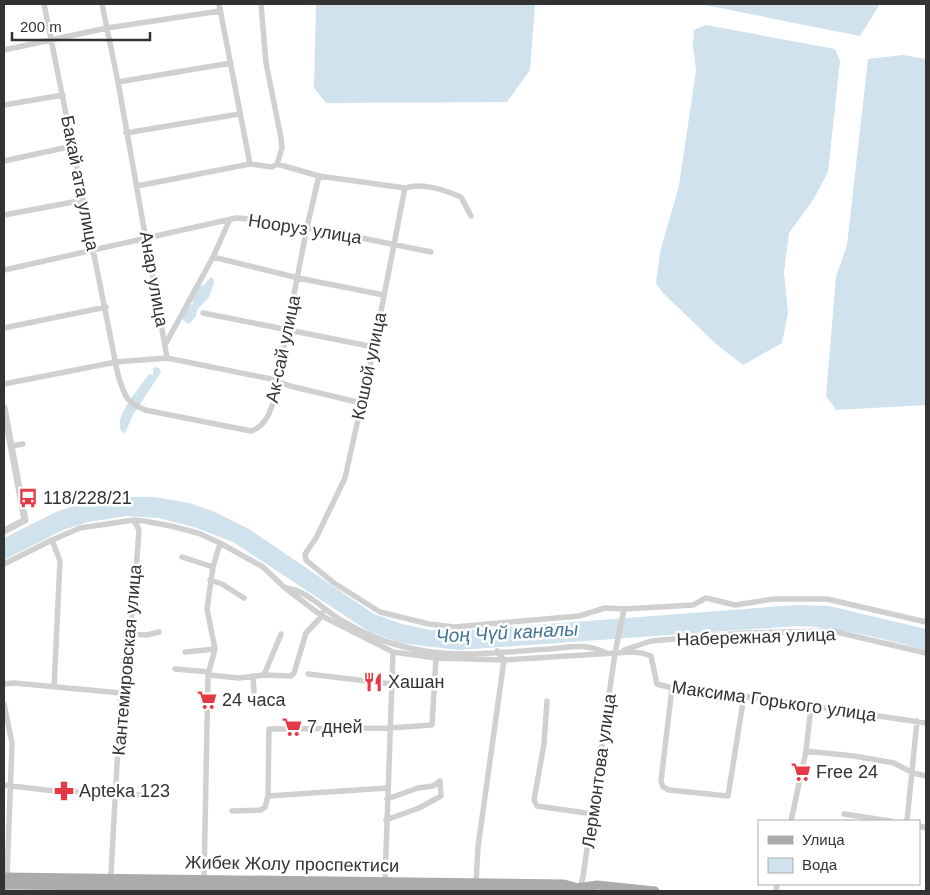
<svg xmlns="http://www.w3.org/2000/svg" width="930" height="895" font-family="Helvetica,sans-serif">
<style>
.water{fill:#cfe2ee}
.lines{fill:none;stroke-linecap:round;stroke-linejoin:round}
.minor{stroke:#d0d0d0;stroke-width:5.5}
.tertiary{stroke:#d0d0d0;stroke-width:7}
.primary{stroke:#ababab;stroke-width:9}
.labels{text-anchor:middle;stroke-width:5;stroke-linejoin:round;paint-order:stroke}
.street-label{font-size:18px;fill:#333;stroke:#fff}
.poi-label{font-size:18px;fill:#333;stroke:#fff;text-anchor:start}
.water-label{font-size:19px;font-style:italic;fill:#3f7597;stroke:#fff}
</style>
<rect width="100%" height="100%" fill="#fff"/>
<path class="water" d="M316,4H535L530,70L507,102L326,103L314,88Z
M706,4H880L860,36L705,5Z
M706,25L835,49L840,61L828,172L813,200L789,233L784,272L788,313L782,343L743,365L716,344L663,293L656,283L660,252L679,186L696,70L693,45L694,30Z
M903,55L926,59V405L836,410L826,396L836,277L847,245L868,59Z
M210,278H213L214,283L209,297L197,310L196,316L189,324L183,320V314L189,304L191,305L193,304L192,299L199,286L204,285Z
M155,367L159,368L161,372L133,415L125,433L122,432C111,419 141,386 149,374L153,375V368Z
M121,497H155L189,503L215,512L249,529L374,614L402,624L430,630L455,631L796,605L829,606L926,629V650C883,639 841,627 797,626L458,650L400,643L368,631L233,542L194,527L158,518L127,516L88,522L63,530L4,560V538L58,511L88,502Z"/>
<g class="lines">
<path class="minor" d="M44,4L118,375C125,395 124,401 145,410L251,431C264,427 269,415 273,403L307,227L319,176
M102,4L118,82L167,358
M219,4L250,164
M261,4L266,63L281,138L282,148L277,164
M4,50L107,28L220,11
M118,82L231,63
M4,105L63,95
M126,133L239,114
M4,161L73,146
M137,186L250,164L272,167L277,164L319,176L405,188C423,182 444,190 461,197L471,216
M405,188L374,347L345,478L316,538L305,554L306,560L334,583L380,612L429,624L454,627L579,616L605,608L624,609L693,605L706,598L735,605L773,599H827L926,622
M4,215L84,200
M213,257L298,278L384,295
M4,270L236,218L253,219L307,227L431,252
M203,313L374,347
M4,328L106,307
M165,345L213,257L230,219
M4,384L116,362L167,358L271,379L290,386L361,403
M11,446L23,444
M52,540L60,561L54,687
M182,557L213,567
M4,564L52,540L80,528L134,520L144,521L171,526L198,533L220,543L263,567L285,588L322,616L393,652L436,658L504,660L631,652L642,653L651,656L657,684L672,688L744,696L926,723
M210,580L222,584L244,598
M287,588C310,592 326,613 346,623C370,637 398,647 425,651C464,658 510,651 550,649C571,647 586,643 606,653
M129,634L147,635L159,632
M624,650L651,641L744,633L832,631L926,653
M185,652L215,649
M175,669L209,672
M308,674L392,684
M208,675L239,678L264,675L291,676L294,673L306,633L322,616V613
M264,675L281,634
M253,676L254,692
M4,684L14,683L121,693
M672,688L661,781L663,787L669,790L728,796L744,696
M547,701L544,744L534,800L537,806L593,814
M4,704L12,743L7,877L4,885L5,891
M806,751L854,756L894,763L913,773L926,776
M4,785L55,791L97,793
M116,794L159,796
M268,796L269,729L390,728L432,725L436,658
M232,811L261,810L265,807L268,796L387,788
M844,814L890,821
M386,820L419,808L441,796L440,781L433,786L418,788L387,799
M791,821L806,751L811,706
M907,821L917,721
M919,826L926,828
M204,879L208,675L215,649L207,609L213,567L220,543
M385,881L393,652
M476,883L478,847L504,660L497,651
M580,888L583,877L615,653L624,609
M110,891L121,693L134,598L139,530L134,520
M776,891L777,884"/>
<path class="tertiary" d="M4,408L25,520L4,531"/>
<path class="primary" d="M4,877L564,884L575,887
M4,885L563,890L597,885L655,891"/>
</g>
<defs>
<symbol id="bus-bare" viewBox="-9 -9 18 18"><path d="M-5-6H5V4H4V6H2V4H-2V6H-4V4H-5ZM-3.5-4V0h7V-4ZM-3.5 1.2v1.5H-2V1.2ZM2 1.2v1.5H3.5V1.2Z" fill="#e63946" stroke="#fff" stroke-width="2.5" paint-order="stroke"/></symbol>
<symbol id="restaurant-bare" viewBox="-9 -9 18 18"><path d="M-5-6h1v4h1v-4h1v4h1v-4h1v5L-1.5 .5V6h-2V.5L-5-1ZM5-6V6H3V1.5H1.5Q1.5-4 5-6Z" fill="#e63946" stroke="#fff" stroke-width="2.5" paint-order="stroke"/></symbol>
<symbol id="supermarket-bare" viewBox="-9 -9 18 18"><path d="M-6-5.5h2.5l.6 2H6L4.5 2H-2.5L-4.4-4H-6ZM-1.5 3.2a1.3 1.3 0 1 0 .1 0ZM3 3.2a1.3 1.3 0 1 0 .1 0Z" fill="#e63946" stroke="#fff" stroke-width="2.5" paint-order="stroke"/></symbol>
<symbol id="pharmacy-bare" viewBox="-9 -9 18 18"><path d="M-2-6h4v4h4v4h-4v4h-4v-4h-4v-4h4Z" fill="#e63946" stroke="#fff" stroke-width="2.5" paint-order="stroke"/></symbol>
</defs>
<g fill-rule="evenodd">
<use href="#bus-bare" x="14" y="484" width="28" height="28"/>
<use href="#restaurant-bare" x="359" y="668" width="28" height="28"/>
<use href="#supermarket-bare" x="193" y="686" width="28" height="28"/>
<use href="#supermarket-bare" x="278" y="713" width="28" height="28"/>
<use href="#supermarket-bare" x="787" y="758" width="28" height="28"/>
<use href="#pharmacy-bare" x="50" y="777" width="28" height="28"/>
</g>
<g class="labels">
<g class="street-label">
<text transform="translate(80 183) rotate(79)" y="6">Бакай ата улица</text>
<text transform="translate(305 229) rotate(9)" y="6">Нооруз улица</text>
<text transform="translate(154 279) rotate(80)" y="6">Анар улица</text>
<text transform="translate(283 349) rotate(-78)" y="6">Ак-сай улица</text>
<text transform="translate(369 366) rotate(-78)" y="6">Кошой улица</text>
<text transform="translate(756 637) rotate(-2)" y="6">Набережная улица</text>
<text transform="translate(127 660) rotate(-85)" y="6">Кантемировская улица</text>
<text transform="translate(774 701) rotate(8)" y="6">Максима Горького улица</text>
<text transform="translate(599 771) rotate(-82)" y="6">Лермонтова улица</text>
<text transform="translate(292 864) rotate(1)" y="6">Жибек Жолу проспектиси</text>
</g>
<g class="poi-label">
<text x="43" y="504">118/228/21</text>
<text x="388" y="688">Хашан</text>
<text x="222" y="706">24 часа</text>
<text x="307" y="733">7 дней</text>
<text x="816" y="778">Free 24</text>
<text x="79" y="797">Apteka 123</text>
</g>
<g class="water-label">
<text transform="translate(507 632) rotate(-3)" y="7">Чоң Чүй каналы</text>
</g>
</g>
<rect width="930" height="895" fill="none" stroke="#333333" stroke-width="10"/>
<rect x="758" y="820" width="162" height="65" fill="#ffffff" stroke="#adadad"/>
<rect x="768" y="836" width="25" height="8" fill="#ababab" stroke="#adadad"/>
<text x="802" y="845" font-size="15" fill="#333333">Улица</text>
<rect x="768" y="858" width="25" height="15" fill="#cfe2ee" stroke="#adadad"/>
<text x="802" y="870" font-size="15" fill="#333333">Вода</text>
<path d="M12 32v8h138v-8" fill="none" stroke="#333333" stroke-width="2.5"/>
<text x="20" y="32" font-size="15" fill="#333333" stroke="#ffffff" stroke-width="4" paint-order="stroke">200 m</text>
</svg>
